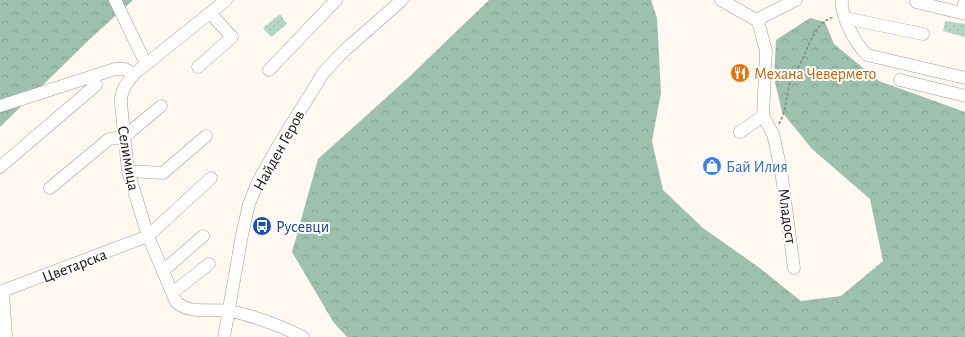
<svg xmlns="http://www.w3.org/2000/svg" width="965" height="337" font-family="'Alegreya Sans',sans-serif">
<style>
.forest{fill:url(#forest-crowns)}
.park{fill:url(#park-dots)}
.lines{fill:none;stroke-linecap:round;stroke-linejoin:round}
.minor-casing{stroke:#a19b92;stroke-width:13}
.path{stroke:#898580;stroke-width:1.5;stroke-dasharray:3 2;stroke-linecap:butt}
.minor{stroke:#fff;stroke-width:12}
.labels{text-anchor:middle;stroke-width:4;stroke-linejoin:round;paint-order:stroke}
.food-label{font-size:16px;fill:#c56008;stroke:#fff;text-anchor:start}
.street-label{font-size:16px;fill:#14120f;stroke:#fff}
.shop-label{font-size:16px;fill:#366cbe;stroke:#fff;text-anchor:start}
.transit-label{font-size:16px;fill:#164399;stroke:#fff;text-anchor:start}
</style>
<defs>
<pattern id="forest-crowns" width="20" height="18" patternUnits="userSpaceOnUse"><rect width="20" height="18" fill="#9dc0af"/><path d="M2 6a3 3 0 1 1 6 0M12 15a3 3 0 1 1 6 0" fill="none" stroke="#86a495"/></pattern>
<pattern id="park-dots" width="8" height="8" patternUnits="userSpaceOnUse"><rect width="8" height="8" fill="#b5d7c6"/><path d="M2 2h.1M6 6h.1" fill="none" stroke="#9bb8a9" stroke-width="1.8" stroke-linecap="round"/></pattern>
</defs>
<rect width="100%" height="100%" fill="#fff9f2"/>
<path class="forest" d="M0,0H133L91,38L0,127Z
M489,0H651L657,18L661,93L652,141L663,190L703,228L757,266L801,301L841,296L883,261L870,199L812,149L782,112L774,78L776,40L810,18L825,22L834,44L879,81L965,112V337H347L334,323L292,252L318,159L408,78Z"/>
<path class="park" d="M280,14L287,24L271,37L263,28Z
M945,21L965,24V37L943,31Z"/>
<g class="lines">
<defs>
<path id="minor" d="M115,0L146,64
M226,0L134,74C126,84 120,91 121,104L128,171L148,236L176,302C191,315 212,308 230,311C254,316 281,326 303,337
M721,0L758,21
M842,0C840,16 856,44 867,55L965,78
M916,2L965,14
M962,13L965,0
M845,18L923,34
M758,21L766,51L763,116L773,134L781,170L794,268
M758,21L762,17L796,0
M198,67L232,37L210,13
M269,70L336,0
M900,80L965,96
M0,106L115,69H125L134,74
M740,132L763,116
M0,167L96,85
M128,171L163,173L206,136
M50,188L109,139L124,137L161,106
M163,271L203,236
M0,292L148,236L211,178
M3,292L6,337
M172,293L209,264
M224,337L242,235L249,204L258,182L278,146L324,72L345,50L402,0"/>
</defs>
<use href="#minor" class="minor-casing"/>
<path class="path" d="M779,124C787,110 786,92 792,76C793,73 797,70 799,66C808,51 813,22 834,17"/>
<use href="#minor" class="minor"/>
</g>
<defs>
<symbol id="restaurant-disc" viewBox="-11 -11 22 22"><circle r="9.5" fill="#e8710a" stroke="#fff"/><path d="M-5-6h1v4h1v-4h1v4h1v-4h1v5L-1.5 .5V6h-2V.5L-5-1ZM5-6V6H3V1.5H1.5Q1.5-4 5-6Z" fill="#fff"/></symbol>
<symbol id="shop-disc" viewBox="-11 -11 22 22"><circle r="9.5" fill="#3f7fe0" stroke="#fff"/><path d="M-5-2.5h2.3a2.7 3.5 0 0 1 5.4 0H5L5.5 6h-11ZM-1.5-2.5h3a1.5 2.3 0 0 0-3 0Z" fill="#fff"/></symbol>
<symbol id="bus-disc" viewBox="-11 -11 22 22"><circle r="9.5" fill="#1a4fb4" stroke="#fff"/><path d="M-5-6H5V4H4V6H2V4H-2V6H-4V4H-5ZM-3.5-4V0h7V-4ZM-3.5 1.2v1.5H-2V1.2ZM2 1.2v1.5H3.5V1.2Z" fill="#fff"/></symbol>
</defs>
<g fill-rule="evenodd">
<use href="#restaurant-disc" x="729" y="62" width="22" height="22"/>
<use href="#shop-disc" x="701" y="155" width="22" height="22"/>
<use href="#bus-disc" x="251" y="215" width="22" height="22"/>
</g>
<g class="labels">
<g class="food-label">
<text x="754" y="79">Механа Чевермето</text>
</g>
<g class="street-label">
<text transform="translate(278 150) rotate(-61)" y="6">Найден Геров</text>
<text transform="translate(129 158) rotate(80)" y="6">Селимица</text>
<text transform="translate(788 216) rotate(82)" y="6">Младост</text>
<text transform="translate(74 265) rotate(-21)" y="6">Цветарска</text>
</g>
<g class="shop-label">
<text x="726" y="172">Бай Илия</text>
</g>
<g class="transit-label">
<text x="276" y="232">Русевци</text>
</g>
</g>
</svg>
